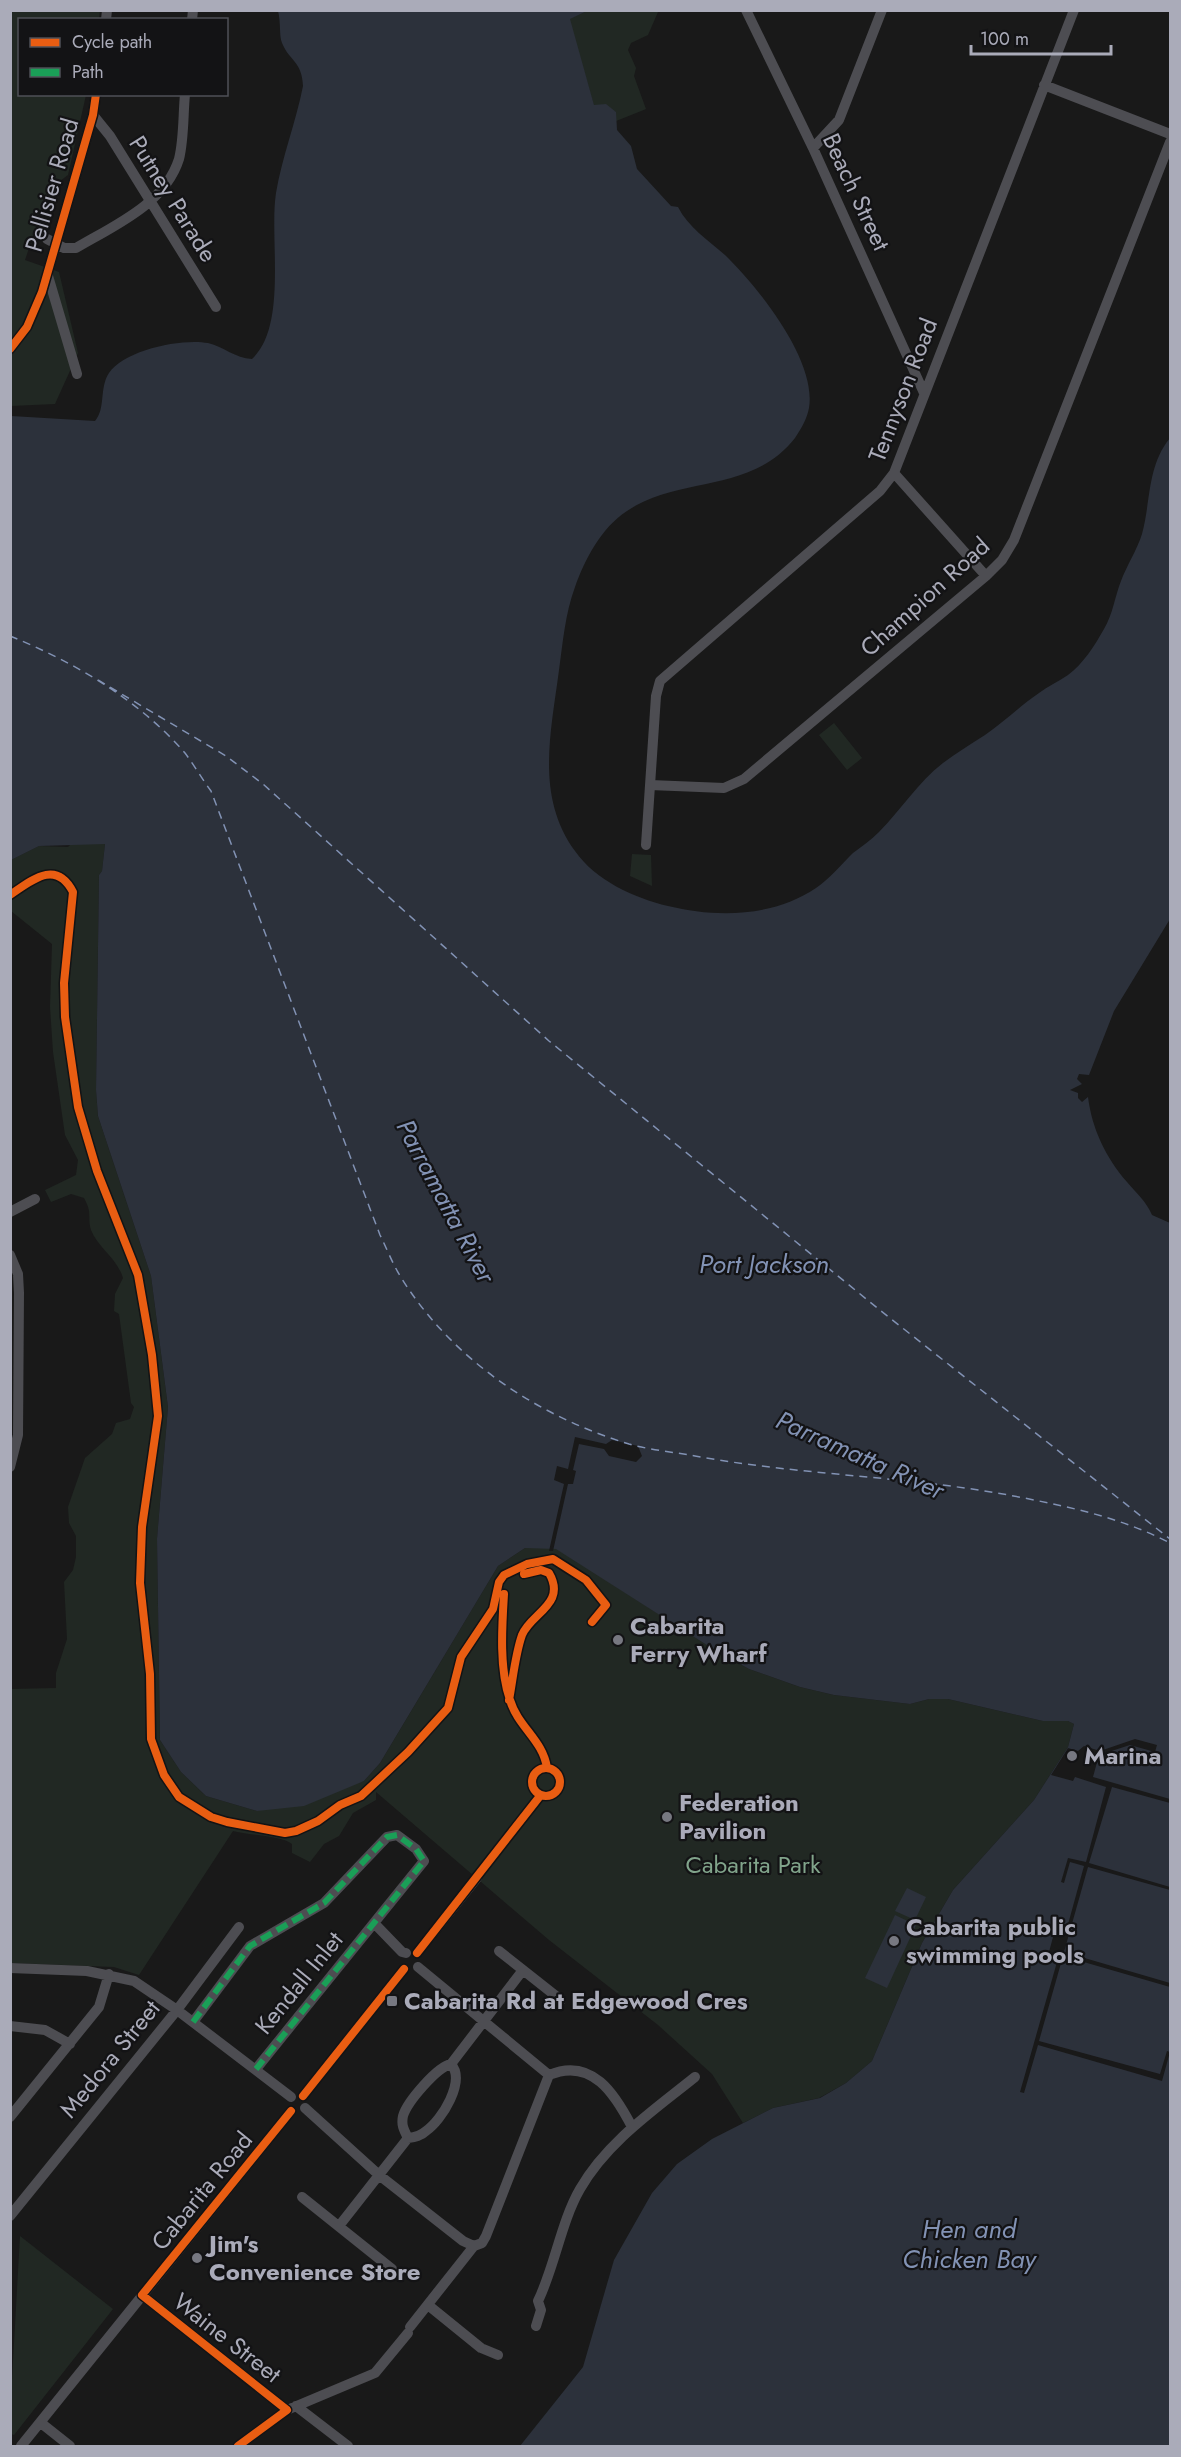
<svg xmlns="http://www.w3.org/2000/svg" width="1181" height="2457" font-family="Jost,sans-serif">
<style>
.green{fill:#212823}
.water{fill:#2c313b}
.pier{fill:#191919}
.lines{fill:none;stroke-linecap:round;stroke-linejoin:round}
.ferry{stroke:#8292b4;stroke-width:1.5;stroke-dasharray:8 6;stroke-linecap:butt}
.street{stroke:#4d4d52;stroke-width:10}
.quiet{stroke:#1a9f57;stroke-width:6;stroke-dasharray:12 6;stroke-linecap:butt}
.cycleway-casing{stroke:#131315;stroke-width:11}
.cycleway{stroke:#e95d12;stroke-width:8}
.poi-dot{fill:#777881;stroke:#131315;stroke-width:2}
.labels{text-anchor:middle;stroke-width:4.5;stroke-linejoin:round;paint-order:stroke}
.street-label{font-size:24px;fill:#aaabb9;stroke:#131315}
.poi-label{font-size:24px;font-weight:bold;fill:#aaabb9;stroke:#131315;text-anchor:start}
.park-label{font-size:24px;fill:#81a48b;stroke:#131315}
.water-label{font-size:26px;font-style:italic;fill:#8292b4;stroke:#131315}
</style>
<rect width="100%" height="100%" fill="#191919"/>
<path class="green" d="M11,11H100L99,19L20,20V94L86,95L68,175L60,181L58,187L53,186L49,189L25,260L59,272L78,353L55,404L11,406Z
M587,11H661L658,12L648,35L631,43L628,50L636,68L634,76L646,109L616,121V112L594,106L569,19Z
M834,723L862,758L847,770L819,735Z
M72,843L105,844L102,871L99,875L96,1090L98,1116L151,1276L168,1407L157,1539L160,1740L181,1772L206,1796L257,1811L364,1781L380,1763L498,1566L525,1548H556L713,1649L749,1669L800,1687L834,1695L910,1704L929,1699H948L1043,1721H1068L1074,1724L1068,1747L1034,1800L953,1890L922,1943L872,2061L846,2083L819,2098L773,2108L743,2123L712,2074L658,2025L549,1940L376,1792V1800L353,1813L339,1836L324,1844L310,1862L292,1853V1844C283,1836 247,1835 233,1831L139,1975L114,1967L11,1963V1689L56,1688V1673L67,1639L64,1582L73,1570L76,1557V1536L69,1523L68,1507L85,1458L112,1434L116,1423L130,1419L134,1407L131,1403L119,1314L114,1311L115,1294L123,1278C117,1258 98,1248 91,1230C87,1217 93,1214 84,1198L71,1194L51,1202L45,1190L76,1175L78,1160L65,1135L53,1052L50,1007L52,944L11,911V860L39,846L68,847Z
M632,854L651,855L652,886L630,876Z
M20,2236L113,2309L14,2435L11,2434V2397Z"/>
<path class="water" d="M278,11H587L570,19L594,105L606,104L616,112L617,130L631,146L637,169L671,206L678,207C688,227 708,240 725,255C757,286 817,360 809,408C807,419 801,429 795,438C751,494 680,475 627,511C601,528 585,559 575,587C565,614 563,642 559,670C551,732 535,796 575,851C595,880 634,898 668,906C717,918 773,917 816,888C829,879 841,865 853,853C862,846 871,840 879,832C901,810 918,782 943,763C956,753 971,744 985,735C1004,722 1020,706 1039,693C1048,686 1058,682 1068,675C1083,664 1095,645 1104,629C1113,614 1115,596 1121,581C1127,565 1137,550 1142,534C1151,501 1147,466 1170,438V919L1114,1011L1089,1075L1079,1074L1077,1079L1082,1084L1070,1090L1078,1093V1098L1082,1102L1088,1097C1092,1129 1106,1158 1127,1182C1137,1194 1146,1201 1152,1215L1170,1223V2446H520L583,2367L614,2260L652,2193L677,2164L712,2139L773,2108L820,2098L846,2083L872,2061L922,1943L953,1890L1034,1800L1068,1747L1074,1724L1068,1721H1043L948,1699H929L910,1704L834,1695L800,1687L749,1669L713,1649L556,1549L525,1548L498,1566L380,1763L364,1781L304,1806L257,1811L206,1796L181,1772L160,1740L157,1539L168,1407L151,1276L98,1116L96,1090L99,875L102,871L105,844L39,846L11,860V416L95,421C106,408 99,388 109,373C124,350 182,338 208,343C224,347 235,358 252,359C288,326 269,237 276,193C282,157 296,122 303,86C302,61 290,62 282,43C279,36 281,22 278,11Z
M907,1888L926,1897L915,1920L895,1911Z
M895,1915L916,1925L887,1988L865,1978Z"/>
<path class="pier" d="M575,1437L606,1444L612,1440L638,1446L642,1456L636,1462L609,1456L604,1449L579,1444L573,1470L576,1471L573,1484H568L553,1551H549L564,1484L554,1480L557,1466L568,1469Z
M1135,1739L1157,1745L1155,1752L1130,1745L1099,1755L1093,1777L1170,1799V1803L1112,1787L1089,1863L1170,1887V1890L1088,1867L1064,1952L1170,1983V1987L1063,1956L1039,2041L1160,2074L1167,2051L1170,2052L1162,2081L1038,2045L1024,2093L1020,2092L1059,1955L1049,1952L1056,1926L1067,1928L1084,1866L1070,1862L1064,1883L1061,1882L1068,1858L1086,1862L1106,1787L1075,1777L1073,1781L1051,1775L1068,1748L1078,1751L1084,1746L1100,1751Z"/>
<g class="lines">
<path class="ferry" d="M10,636C74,662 139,700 185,753C194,765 202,779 211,791L380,1235C387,1249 393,1265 402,1279C453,1360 537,1416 629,1444C650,1450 673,1452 695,1456C804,1476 915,1476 1024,1498C1075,1508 1124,1519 1170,1543
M98,680L226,756L263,784L549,1041L881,1311L1170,1539"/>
<path class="street" d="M746,10L813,148L924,393
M106,20L107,10
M192,20L193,10
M1044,85L1170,134
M93,115L110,136L216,307
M813,148L839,120L882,10
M47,239L64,248H76C113,226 165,204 179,159C184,139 183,115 185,94
M48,276L77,374
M10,349L27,327L42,292L93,115L96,94
M894,473L986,576
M650,785L724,788L744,779L986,576L1002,560L1014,540L1170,142
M646,845L656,696L660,681L880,491L894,473L1074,10
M10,1212L35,1199
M10,1255L18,1274L19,1293L18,1435L10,1467
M374,1923L402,1952L406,1953
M499,1951L561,2000
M417,1953L477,1878
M418,1967L549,2075
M10,1968L87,1971L134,1981L177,2010L291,2097
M193,2022L250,1946L324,1903L387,1837L397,1835L416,1849L424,1861L256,2069
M10,2026L45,2030L70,2044
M451,2064C466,2081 442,2120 426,2131C421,2136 415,2137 408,2138C404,2130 401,2125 403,2116C407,2102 437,2067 451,2064Z
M451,2064L523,1970
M549,2075C592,2057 615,2094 632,2127
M303,2096L404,1969
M305,2108L379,2175L463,2241L474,2246
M10,2117L99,2007L109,1974
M302,2197L392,2269
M10,2216L177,2010L239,1927
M339,2226L408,2138
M142,2295L287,2410
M428,2305L481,2348L498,2355
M536,2326L541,2310L538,2301C555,2266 561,2222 580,2189C607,2142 654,2110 695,2077
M410,2327L474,2246L482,2243L486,2236L549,2075
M296,2406L348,2446
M41,2423L70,2446
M21,2446L291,2111
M238,2446L287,2410L375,2373L408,2333"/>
<path class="quiet" d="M193,2022L250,1946L324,1903L387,1837L397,1835L416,1849L424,1861L256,2069"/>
<defs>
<path id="cycleway" d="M10,349L27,327L42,292L93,115L96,94
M10,895C32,880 56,859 73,892L64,983L65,1017L78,1107L97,1171L138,1275L152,1355L158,1416L142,1527L140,1583L150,1674L151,1739L164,1775L179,1797L211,1817L227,1822L285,1833L296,1831L318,1821L340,1805L361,1796L408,1752L448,1708L461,1657L493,1609L499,1582L504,1575L527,1564L553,1559L586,1580L606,1605L592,1622
M504,1594C502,1626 499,1669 510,1700C518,1727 543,1740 547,1768
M509,1700C513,1679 515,1655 522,1635C531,1613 567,1604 549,1573L541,1570L524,1574
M532 1782a14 14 0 1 1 28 0a14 14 0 1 1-28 0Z
M417,1953L540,1796
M303,2096L404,1969
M238,2446L287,2410L142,2295L291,2111"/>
</defs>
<use href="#cycleway" class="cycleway-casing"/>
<use href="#cycleway" class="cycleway"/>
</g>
<g class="poi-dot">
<circle cx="618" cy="1640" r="6"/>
<circle cx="1072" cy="1756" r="6"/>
<circle cx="667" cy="1817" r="6"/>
<circle cx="894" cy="1941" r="6"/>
<rect x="386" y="1995" width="12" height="12" rx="3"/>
<circle cx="197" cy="2258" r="6"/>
</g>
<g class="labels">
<g class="street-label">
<text transform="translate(52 185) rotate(-74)" y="8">Pellisier Road</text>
<text transform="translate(856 192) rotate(65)" y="8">Beach Street</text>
<text transform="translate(173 199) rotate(58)" y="8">Putney Parade</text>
<text transform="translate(903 390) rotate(-69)" y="8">Tennyson Road</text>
<text transform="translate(925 597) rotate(-42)" y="8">Champion Road</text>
<text transform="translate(299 1983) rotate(-51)" y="8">Kendall Inlet</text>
<text transform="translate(110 2059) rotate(-51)" y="8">Medora Street</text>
<text transform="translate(202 2191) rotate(-51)" y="8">Cabarita Road</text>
<text transform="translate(227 2338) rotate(38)" y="8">Waine Street</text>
</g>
<g class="poi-label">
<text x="630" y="1634">Cabarita<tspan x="630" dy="28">Ferry Wharf</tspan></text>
<text x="1084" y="1764">Marina</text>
<text x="679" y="1811">Federation<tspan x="679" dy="28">Pavilion</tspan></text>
<text x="906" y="1935">Cabarita public<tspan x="906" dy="28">swimming pools</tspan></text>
<text x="404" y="2009">Cabarita Rd at Edgewood Cres</text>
<text x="209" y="2252">Jim's<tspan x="209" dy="28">Convenience Store</tspan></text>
</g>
<g class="park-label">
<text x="753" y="1873">Cabarita Park</text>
</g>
<g class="water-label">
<text transform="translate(446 1201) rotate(62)" y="9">Parramatta River</text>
<text x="764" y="1273">Port Jackson</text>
<text transform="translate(860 1455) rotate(24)" y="9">Parramatta River</text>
<text x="969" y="2238">Hen and<tspan x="969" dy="30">Chicken Bay</tspan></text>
</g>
</g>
<rect width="1181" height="2457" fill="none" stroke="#aaabb9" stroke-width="24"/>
<rect x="18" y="18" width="210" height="78" fill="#131315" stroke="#4f5057" stroke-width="1.5"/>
<rect x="30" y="38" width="30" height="9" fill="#e95d12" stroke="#4f5057" stroke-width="1.5"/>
<text x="72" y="48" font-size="18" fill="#aaabb9">Cycle path</text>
<rect x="30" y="68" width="30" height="9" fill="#1a9f57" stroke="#4f5057" stroke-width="1.5"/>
<text x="72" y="78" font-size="18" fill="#aaabb9">Path</text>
<path d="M971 45v9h140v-9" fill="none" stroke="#aaabb9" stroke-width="3"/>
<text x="980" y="45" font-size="18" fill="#aaabb9" stroke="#131315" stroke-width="4.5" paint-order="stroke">100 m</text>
</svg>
